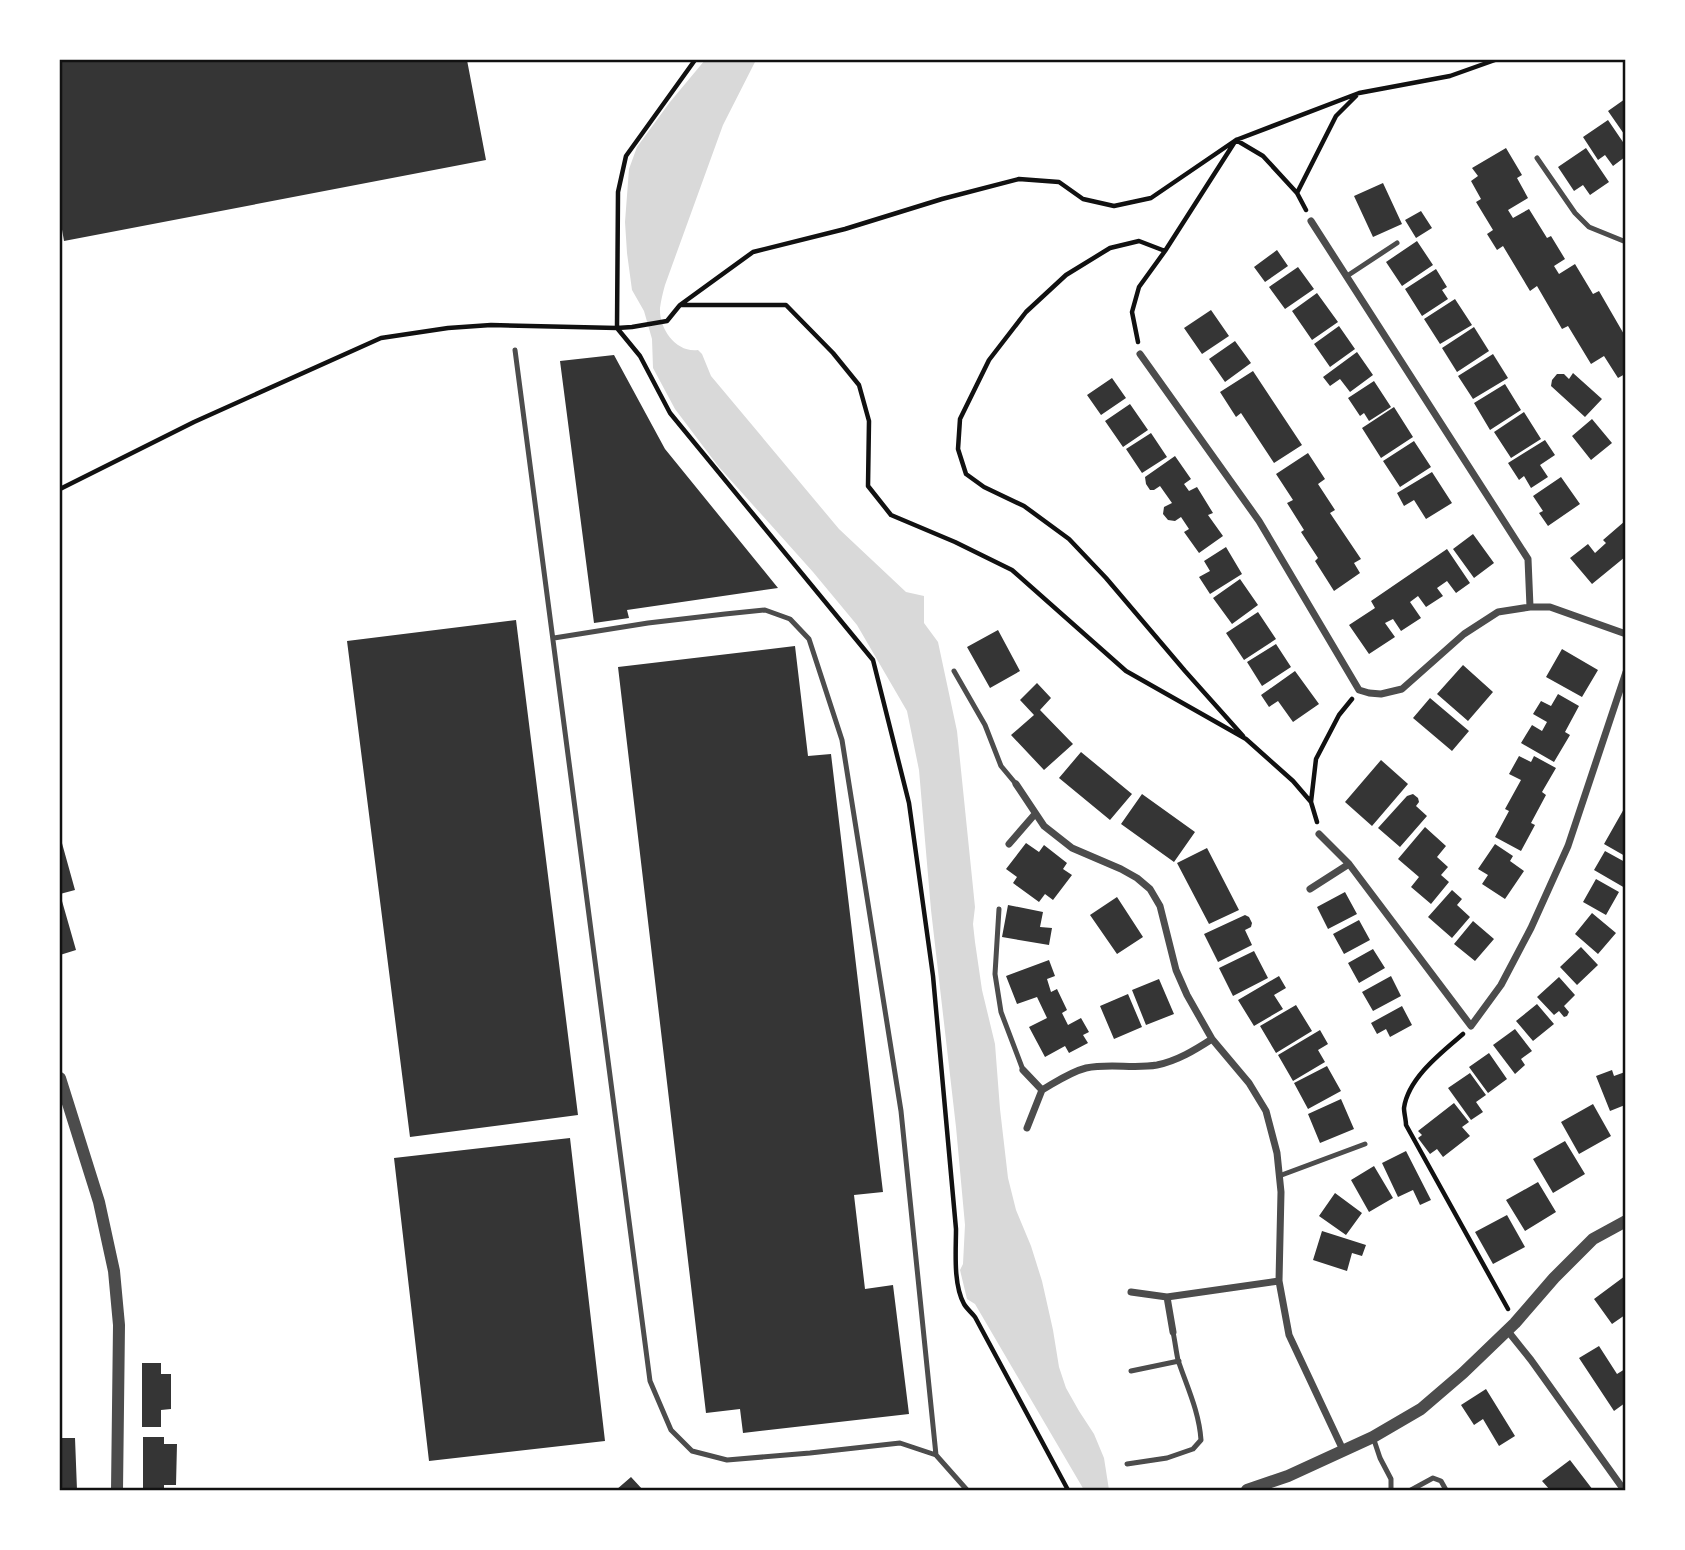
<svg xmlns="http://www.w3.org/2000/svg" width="1685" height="1550" font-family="Commissioner,sans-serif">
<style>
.water{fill:#d9d9d9}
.building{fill:#353535}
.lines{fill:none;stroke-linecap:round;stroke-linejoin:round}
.path{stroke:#111;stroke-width:4.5}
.service{stroke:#4c4c4c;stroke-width:5}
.minor{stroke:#4c4c4c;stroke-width:7}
.tertiary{stroke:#4c4c4c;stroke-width:12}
.neatline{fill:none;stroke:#111;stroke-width:2.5}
</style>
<rect width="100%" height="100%" fill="#fff"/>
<path class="water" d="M705,60H756L723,125L665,285C663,292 661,300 660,308C659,329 676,353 698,350L702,354L711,376L839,529L906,592L924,596V623L938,642L957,731L975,907L973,924L975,942L982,990L995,1044L1000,1109L1008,1178L1016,1210L1031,1246L1042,1281L1053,1330L1059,1367L1066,1388L1079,1411L1094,1434L1104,1458L1109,1490H1084L975,1304L967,1299L960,1270L963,1264L965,1225L956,1127L931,910L919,770L907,711L857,625L813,572L718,466L675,409L653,368L652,339L644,311L632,290L627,253L625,222L629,169L637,147L670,102Z"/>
<path class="building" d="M60,60H467L486,160L64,241L60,218Z
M1625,99V133L1624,134L1608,111Z
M1608,120L1625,145V157L1613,166L1605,155L1598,160L1583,137Z
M1506,148L1522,175L1517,178L1528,198L1508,210L1513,218L1529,209L1547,238L1551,236L1565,259L1554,266L1559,274L1575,264L1593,294L1599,291L1625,336V374L1618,378L1604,356L1591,364L1568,326L1562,329L1537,286L1530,291L1503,246L1497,250L1487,234L1493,230L1476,202L1481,199L1471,181L1478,176L1472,168Z
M1586,148L1609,182L1590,195L1583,185L1574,191L1558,167Z
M1383,183L1402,224L1373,237L1354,196Z
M1421,211L1432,228L1416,238L1405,220Z
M1417,241L1433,265L1402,286L1386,262Z
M1277,250L1288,266L1265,282L1254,267Z
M1298,267L1314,289L1285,309L1269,287Z
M1436,269L1447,287L1442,290L1448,299L1422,316L1405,289Z
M1317,293L1338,322L1312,340L1292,311Z
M1455,299L1472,325L1440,344L1424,319Z
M1211,310L1229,336L1202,354L1184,328Z
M1339,326L1355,349L1330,367L1314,344Z
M1474,327L1489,351L1457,372L1442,348Z
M1235,341L1251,363L1225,382L1209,359Z
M1357,352L1373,375L1350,392L1340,379L1330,386L1323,377Z
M1493,354L1508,378L1473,399L1458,376Z
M614,355L665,449L778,588L627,610L629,618L594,623L560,361Z
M1253,371L1302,445L1274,463L1241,413L1236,417L1220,392Z
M1573,373L1602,399L1585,417L1551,386L1552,380L1557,374H1564L1569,379Z
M1112,378L1126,398L1101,415L1087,395Z
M1374,381L1391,407L1369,421L1364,413L1360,416L1348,398Z
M1505,384L1521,410L1490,430L1474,403Z
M1130,404L1148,430L1123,447L1105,421Z
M1394,407L1413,437L1381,458L1362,428Z
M1524,412L1541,439L1511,458L1494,432Z
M1592,419L1612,443L1591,460L1572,436Z
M1151,433L1167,457L1142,473L1126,449Z
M1545,440L1555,455L1540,465L1548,477L1531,488L1524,476L1519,480L1508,463Z
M1414,441L1431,467L1400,487L1383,461Z
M1308,453L1325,479L1318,484L1335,510L1330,513L1361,559L1354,563L1360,573L1334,591L1315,561L1318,558L1301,532L1304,530L1287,503L1293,500L1276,474Z
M1175,456L1191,479L1184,484L1189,491L1197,487L1213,513L1208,515L1223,536L1199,553L1184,532L1189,529L1181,517L1175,521L1168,520L1163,514L1164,507L1172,503L1160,486L1154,490H1150L1146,484L1145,477Z
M1432,472L1452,503L1426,519L1414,500L1404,506L1397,493Z
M1561,477L1580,504L1548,526L1539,513L1543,511L1533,496Z
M1625,521V557L1592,584L1570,558L1588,544L1595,553L1606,543L1603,540Z
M1473,534L1494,563L1474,578L1453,549Z
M1226,547L1242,574L1210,594L1199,577L1210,571L1204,561Z
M1447,549L1470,583L1456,593L1447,581L1437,588L1443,596L1426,607L1418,596L1410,602L1421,618L1401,631L1393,619L1385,623L1395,637L1369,654L1349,625L1375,608L1371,601Z
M1240,579L1258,605L1232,624L1213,598Z
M1258,612L1276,639L1244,660L1226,633Z
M516,620L578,1115L410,1137L347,641Z
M998,630L1020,671L990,688L967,647Z
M1276,644L1291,667L1262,686L1247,662Z
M795,646L808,756L831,754L883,1192L854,1195L865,1289L893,1285L909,1414L743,1433L740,1409L706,1413L618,667Z
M1562,649L1598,670L1582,697L1546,677Z
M1463,665L1493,692L1468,721L1437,694Z
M1295,671L1319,704L1293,722L1278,701L1269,707L1261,695Z
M1037,683L1051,698L1040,710L1073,744L1044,770L1011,735L1034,715L1020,700Z
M1558,694L1579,706L1565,732L1570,735L1554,762L1521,743L1532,725L1542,731L1547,722L1533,714L1541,701L1551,706Z
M1430,698L1469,731L1452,751L1413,718Z
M1081,752L1132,794L1110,820L1059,778Z
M1519,756L1531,762L1534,756L1556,768L1542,792L1546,795L1531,823L1535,825L1521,851L1495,837L1509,811L1505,809L1521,780L1509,774Z
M1381,760L1408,784L1372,826L1345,802Z
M1142,794L1195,832L1174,862L1121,824Z
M1413,794L1418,798L1419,802L1416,806L1427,816L1400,847L1378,828L1407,796Z
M1625,807V856L1604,844Z
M1425,827L1446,846L1437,857L1448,867L1441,875L1449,882L1431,904L1411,887L1419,877L1398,859Z
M60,836L75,890L60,894Z
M1026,843L1039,852L1044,845L1067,863L1063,869L1072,875L1053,900L1045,894L1039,902L1013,883L1017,877L1006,869Z
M1495,844L1513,856L1510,861L1524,871L1505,899L1482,884L1488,875L1478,869Z
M1207,848L1239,910L1209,924L1177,863Z
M1605,851L1625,862V888L1594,870Z
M1596,879L1619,892L1606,915L1583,902Z
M1452,890L1462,899L1457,905L1470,917L1452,938L1428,917Z
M1345,892L1357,914L1328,929L1317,907Z
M60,894L76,950L60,955Z
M1117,897L1143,937L1117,954L1090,915Z
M1008,905L1043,912L1040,927L1052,928L1049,945L1002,937Z
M1592,913L1616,933L1598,954L1575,934Z
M1245,915L1249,917L1252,923L1251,927L1245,930L1252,945L1218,962L1204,934Z
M1359,920L1370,940L1344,954L1333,934Z
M1473,921L1494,939L1475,961L1454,944Z
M1581,947L1598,965L1577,985L1560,967Z
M1373,949L1385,968L1359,983L1348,963Z
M1254,951L1268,978L1233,996L1219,968Z
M1049,960L1055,976L1047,979L1051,992L1057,989L1067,1010L1062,1013L1068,1025L1081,1018L1089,1032L1083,1035L1088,1043L1069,1053L1065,1046L1045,1057L1029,1027L1047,1018L1037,997L1017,1004L1006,976Z
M1279,976L1286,988L1274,995L1283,1009L1254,1026L1238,1000Z
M1391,976L1401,996L1373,1011L1362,992Z
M1559,977L1575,995L1564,1006L1569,1012L1567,1016L1564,1017L1559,1011L1554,1015L1537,997Z
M1159,979L1174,1014L1146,1025L1132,990Z
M1128,994L1142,1027L1114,1039L1100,1006Z
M1537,1004L1554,1024L1533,1041L1516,1021Z
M1296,1005L1312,1031L1276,1053L1260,1026Z
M1402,1006L1412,1025L1390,1037L1386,1029L1377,1034L1371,1023Z
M1515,1029L1532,1051L1521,1059L1525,1065L1515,1074L1493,1045Z
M1320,1030L1328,1044L1318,1050L1325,1062L1293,1081L1278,1055Z
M1489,1053L1507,1079L1488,1093L1469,1067Z
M1327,1066L1341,1091L1308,1109L1294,1083Z
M1612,1070L1614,1076L1625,1072V1105L1610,1111L1596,1076Z
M1470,1073L1486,1095L1476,1102L1483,1112L1471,1120L1448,1088Z
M1341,1099L1354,1129L1320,1143L1308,1114Z
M1454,1103L1469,1122L1462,1127L1470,1136L1443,1157L1437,1149L1430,1154L1418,1138L1422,1135L1418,1131Z
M1593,1104L1611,1136L1579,1154L1561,1122Z
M570,1138L605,1441L429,1461L394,1158Z
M1565,1141L1585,1174L1553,1193L1533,1159Z
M1406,1151L1431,1200L1420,1205L1413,1190L1398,1197L1382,1163Z
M1374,1166L1393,1198L1369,1212L1351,1180Z
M1538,1182L1556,1212L1525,1231L1506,1200Z
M1335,1193L1362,1213L1346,1235L1319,1216Z
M1507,1215L1525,1247L1493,1264L1475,1232Z
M1322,1231L1366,1245L1362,1256L1352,1253L1347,1271L1313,1260Z
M1625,1276V1315L1612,1324L1594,1299Z
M1599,1346L1617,1374L1625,1369V1403L1614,1411L1579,1358Z
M142,1363H161V1374H171V1409L161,1410V1427H142Z
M1486,1389L1515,1436L1499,1446L1483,1419L1474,1425L1461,1405Z
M143,1437H164V1444H177L176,1485H164V1490H143Z
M60,1438H75L77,1490H60Z
M1570,1460L1593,1490H1550L1542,1481Z
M631,1477L643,1490H616Z"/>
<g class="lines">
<path class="path" d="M695,60L626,156L618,192L617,328L640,356L670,413L873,660L909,803L933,976L956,1229C956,1251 953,1284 964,1304C967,1309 972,1313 975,1317L1068,1490
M1297,193L1336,116L1356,96
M1165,251L1236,140L1263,156L1297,193L1306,210
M681,305H786L833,353L859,385L869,421L868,486L891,515L955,542L1012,570L1126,671L1246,739L1293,781L1311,802
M1138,342L1132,312L1139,287L1165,251L1139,241L1110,248L1066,275L1026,312L989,360L960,419L958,449L966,474L984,487L1024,506L1069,539L1106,578L1185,671L1243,736
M60,489L194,422L381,338L448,328L491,325L617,328L632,327L667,321L680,305L753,252L845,229L942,199L1019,179L1059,182L1083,199L1114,206L1151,198L1236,140L1359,93L1450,76L1495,60
M1317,822L1311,802L1316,759L1339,715L1352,699
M1463,1034C1442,1052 1408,1078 1404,1108C1404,1113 1406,1120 1406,1125L1508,1309"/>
<path class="service" d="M1537,158L1575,213L1589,227L1626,242
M1347,276L1397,243
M515,350L650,1381L671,1430L692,1451L727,1460L810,1453L900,1443L936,1455L967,1490
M554,638L648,623L725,614L765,610L790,619L809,639L842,740L901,1111L936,1455
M954,671L985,725L1001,766L1016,784
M999,909L995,974L1001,1012L1023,1070
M1279,1176L1365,1144
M1131,1371L1179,1361
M1373,1437L1380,1458L1391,1479V1490
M1127,1464L1167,1458L1193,1449L1201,1440C1199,1411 1187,1387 1178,1360C1176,1351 1175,1341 1173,1332
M1411,1490L1433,1478L1441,1481L1446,1490"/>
<path class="minor" d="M1311,221L1528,559L1530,607
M1140,354L1259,521L1359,690L1369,693L1381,694L1402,689L1464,634L1498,612L1530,607H1550L1626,634
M1016,784L1044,826L1072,848L1121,869L1137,878L1150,889L1160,906L1176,970L1187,995L1212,1039L1249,1083L1266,1111L1277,1153L1281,1192L1279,1281L1289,1335L1343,1450
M1319,834L1349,864
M1009,844L1035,814
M1310,889L1349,864L1471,1026L1501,985L1531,928L1568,846L1626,672
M1023,1070L1042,1090L1027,1128
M1042,1090C1056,1082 1070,1072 1086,1068C1109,1063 1134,1069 1157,1065C1177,1061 1195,1050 1212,1039
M1131,1292L1167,1297L1279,1281
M1167,1297L1173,1332
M1507,1330L1531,1360L1624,1490"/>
<path class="tertiary" d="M60,1078L99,1202L114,1271L119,1325L117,1490
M1247,1490L1288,1476L1373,1437L1421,1409L1463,1373L1515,1323L1554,1278L1593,1239L1626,1221"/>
</g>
<rect width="1685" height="1550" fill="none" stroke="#ffffff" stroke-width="122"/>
<rect x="61" y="61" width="1563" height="1428" class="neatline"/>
</svg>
